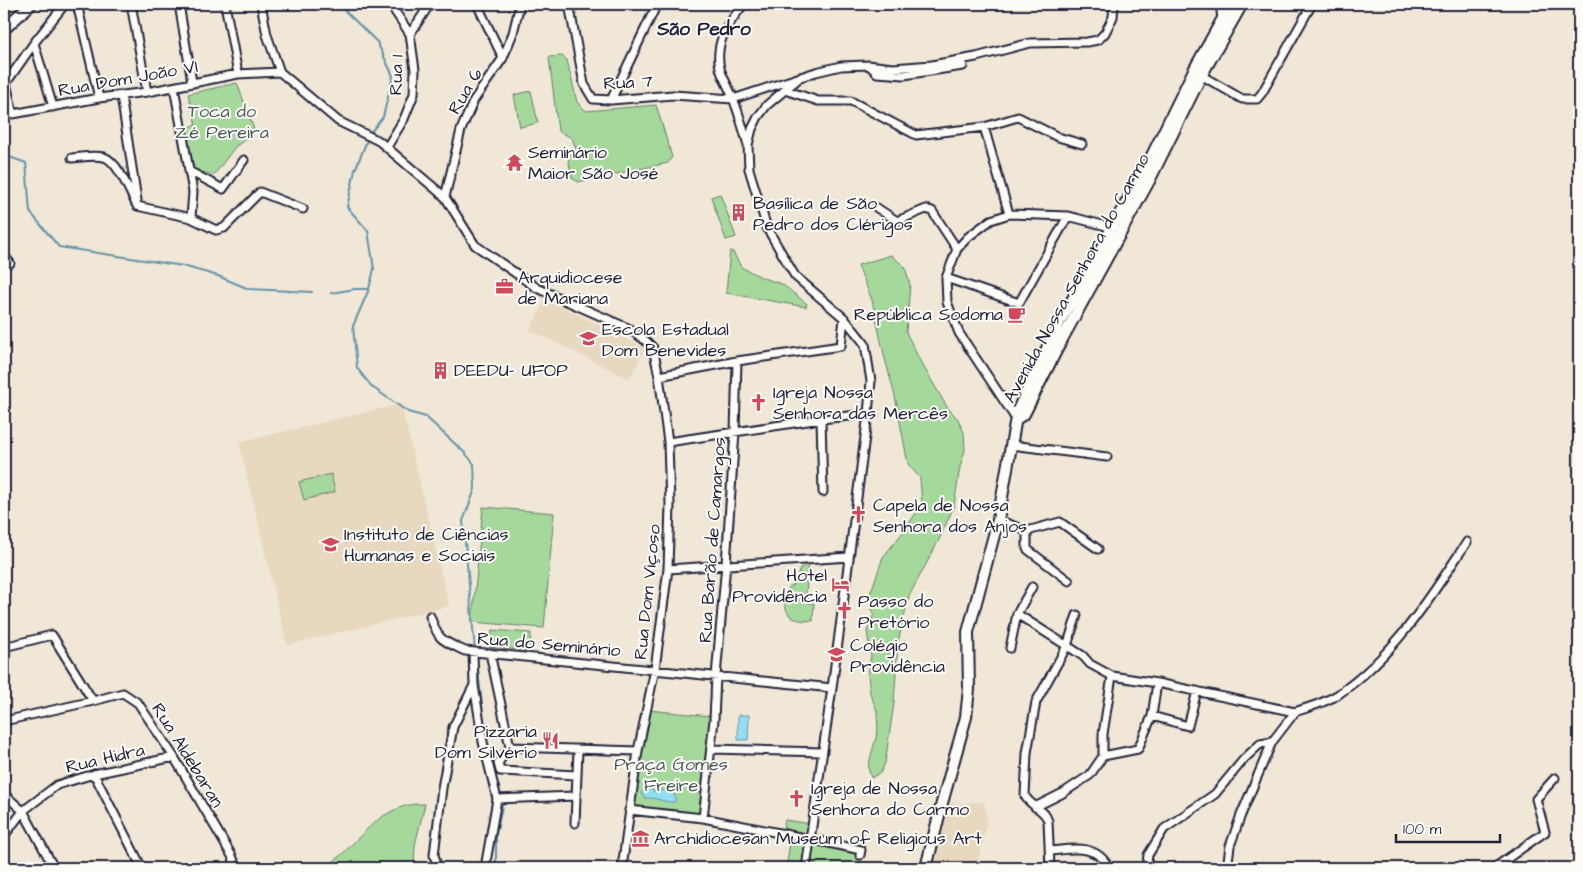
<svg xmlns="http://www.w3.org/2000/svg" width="1583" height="872" font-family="'Architects Daughter',sans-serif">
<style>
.built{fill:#e7d8bf}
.green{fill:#a5d99b;stroke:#647e6b}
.water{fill:#92def3;stroke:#6593a9}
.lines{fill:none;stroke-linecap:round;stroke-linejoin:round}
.stream{stroke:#6593a9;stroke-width:2}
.street-casing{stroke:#22223b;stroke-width:11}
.secondary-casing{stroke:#22223b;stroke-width:14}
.primary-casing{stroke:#22223b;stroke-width:14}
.street{stroke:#fdfcf7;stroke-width:7}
.secondary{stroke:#fdfcf7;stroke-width:10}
.primary{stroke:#fdfcf7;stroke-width:10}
.labels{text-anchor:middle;stroke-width:4;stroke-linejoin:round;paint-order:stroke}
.street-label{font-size:18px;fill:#22223b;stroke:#fdfcf7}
.park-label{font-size:18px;fill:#495958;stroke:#fdfcf7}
.poi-label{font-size:18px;fill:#22223b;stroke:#fdfcf7;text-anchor:start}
.neighbourhood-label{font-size:19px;font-weight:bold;fill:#22223b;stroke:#fdfcf7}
</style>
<rect width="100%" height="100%" fill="#f0e7d6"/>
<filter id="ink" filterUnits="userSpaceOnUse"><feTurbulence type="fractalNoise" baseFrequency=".02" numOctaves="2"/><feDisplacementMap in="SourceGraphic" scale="10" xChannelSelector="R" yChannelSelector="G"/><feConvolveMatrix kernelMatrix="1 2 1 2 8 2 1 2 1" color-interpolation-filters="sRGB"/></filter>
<g filter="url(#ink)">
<path class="built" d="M546,299L645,348L630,379L530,330Z
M401,404L449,606L287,645L239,442Z
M984,802L987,820L977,868H919L936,806L942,804Z"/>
<path class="green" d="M562,56L567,60L577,102L586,111L656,105L672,157L668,163L578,182L572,178L568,157L576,149L572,138L558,131L549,57Z
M237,83L255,132L235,147L214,175L186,168L180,129L196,125L188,94Z
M531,91L538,123L520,127L514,95Z
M720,194L736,237L726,240L711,197Z
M730,251L733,252L741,267L763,278L782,284L807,304L806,307L726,293Z
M891,255L905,267L910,285L906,332L919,359L947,407L958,419L964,433L965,450L960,467L954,506L938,542L909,596L898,642L894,703L885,763L881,772L871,778L868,767L878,730L877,711L870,693L868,675L871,656L867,631L874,614L868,600L883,557L904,531L922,504L920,478L908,464L895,396L885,359L872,300L858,265Z
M331,474L335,492L304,500L299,482Z
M483,507L554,513L544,628L472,622Z
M808,564L806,597H809V603H814L813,621C796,620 788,621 784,602L792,600L789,595V587L793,585L800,569Z
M492,630L531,633L530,651L490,647Z
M648,710L710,716L701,816L630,805Z
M415,804H425L415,845L414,865L409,868H325C357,846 373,810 415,804Z
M785,820L812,824L810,841L863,845L861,868H786L790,843L781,841Z"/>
<path class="water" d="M738,715H749L748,740H738Z
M648,787L655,792L665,790L673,792L676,799L674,802C664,803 657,797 645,798L641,793Z"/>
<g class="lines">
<path class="stream" d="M338,4L377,42L393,76L383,117L370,133
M1570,4L1579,9
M1579,29L1578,37L1579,42
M368,138L355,170L347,207L368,231L374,269L369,289L353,326L357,368L372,387L408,412L426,417L466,454L474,464L475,489L463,521L475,650
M4,155L26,163L30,212L59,247L183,266L218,276L249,289L312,292
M331,293L355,289H368
M477,662L486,739
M494,773L498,784L501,797
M496,868V835L502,807L501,801"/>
<defs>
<path id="street" d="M77,4L99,98
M131,4L147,92
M179,4L192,82
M225,4L238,74
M261,4L267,35L280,72L338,121L379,141L445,197L475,245L537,288L630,329L646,341L653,348L659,376L668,442L670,505L668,569L655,669L638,751L622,868
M477,4L503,58
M569,4L584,84L593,99L611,100L673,95L733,99L816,72L841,66L868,65L893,68L932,65L976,57L1030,43L1087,42L1098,40L1105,33L1113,17L1114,4
M744,4C729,22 714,42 720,68C722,77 729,87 732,96C739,112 743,129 748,145
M1220,4L1222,19
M410,34L430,4
M34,43L53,107
M869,65L877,73L904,75L963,66
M1199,74L1242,99H1257L1262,93L1312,4
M798,79L767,105L758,117L752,129L748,145L749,169L767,228L795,276L844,318L865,344L871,381L868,414L832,688L806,868
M6,83L13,114L99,98L147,92L238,74L280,72
M4,86L34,43L65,4
M174,87L193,192L191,218
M785,90L818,101H851L916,135L984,127L1018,117L1058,137L1082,144
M121,96L137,200
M611,100L657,4
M984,127L1009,214
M387,147L404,119L414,94L415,70L410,34L390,4
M72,158C82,157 94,155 104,157C118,161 130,193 137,206L191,218L216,230L224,228L260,192L303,209
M189,171L223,189L244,160
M445,197L461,130L474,100L503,58L513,33L520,4
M877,208L897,221L926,209L932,211L957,249
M4,255L10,263
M946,278L1019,303L1068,216
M659,376L737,361L841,346L844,318
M821,419L823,492
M1016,419L959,333L947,302L946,278L957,249L968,237L991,220L1009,214L1068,216L1114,228
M668,442L821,419L868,414
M1011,445L1107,457
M998,520L1027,531V549L1069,581
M1027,531L1060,522L1098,549
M668,569L849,557
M1017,614L1083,656L1090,664L1112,676L1157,683L1295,712
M430,616C439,641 441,640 465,651L832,688
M4,647L52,635L93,701
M1010,648L1017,614L1032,587
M473,652L474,685L483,742L497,799L485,868
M490,653L510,747L638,751
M1295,712C1309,707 1328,702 1340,693C1395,655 1431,596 1467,542
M1152,716L1157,683
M4,721L93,701L123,693L138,703L174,757L232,856L237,868
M510,747L498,763L500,771L576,775
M711,749L822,752
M1103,756L1138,749L1152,716L1188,726L1197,691
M94,774L142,868
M4,794L23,811L54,868
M497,799L576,796
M1035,807L1063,793L1090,775L1103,756V734L1112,676
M629,810L703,818L810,839L861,850L860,855
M703,818L714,720L716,676L726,564L735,432L737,361
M575,823L578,750
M4,836L23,811L57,785L94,774L174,757
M1050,851C1073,849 1096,843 1109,868
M438,868L434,855L442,788L453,727L474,685
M1050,868L1048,821C1045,809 1031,807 1025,796L1027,753L1036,702L1067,646L1077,615
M1146,868L1148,855L1164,829L1215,794L1244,759L1260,744L1272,742
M1227,868L1230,846L1241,815L1272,742L1295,712
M1494,868L1545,832L1536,799L1555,778"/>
<path id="secondary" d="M1016,419L1024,414L1060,343L1149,181L1201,76L1242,4
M926,868L942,803L966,717L969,689L968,632L998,520L1017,412L1060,321L1098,256L1112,227L1141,178L1193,72L1231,4"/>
<path id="primary" d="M4,29L31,4"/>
</defs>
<use href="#street" class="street-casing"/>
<use href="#secondary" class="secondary-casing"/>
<use href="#primary" class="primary-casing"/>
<use href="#street" class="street"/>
<use href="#secondary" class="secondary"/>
<use href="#primary" class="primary"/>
</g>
</g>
<defs>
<symbol id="temple-bare" viewBox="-9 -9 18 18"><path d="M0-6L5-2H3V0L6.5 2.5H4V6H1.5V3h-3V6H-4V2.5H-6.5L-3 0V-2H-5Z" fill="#d1495b" stroke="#fdfcf7" stroke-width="2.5" paint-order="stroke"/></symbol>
<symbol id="building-bare" viewBox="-9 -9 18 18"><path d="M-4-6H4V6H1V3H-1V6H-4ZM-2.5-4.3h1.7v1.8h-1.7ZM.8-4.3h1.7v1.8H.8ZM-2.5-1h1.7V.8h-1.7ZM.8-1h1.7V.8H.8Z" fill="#d1495b" stroke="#fdfcf7" stroke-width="2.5" paint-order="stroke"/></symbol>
<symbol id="office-bare" viewBox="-9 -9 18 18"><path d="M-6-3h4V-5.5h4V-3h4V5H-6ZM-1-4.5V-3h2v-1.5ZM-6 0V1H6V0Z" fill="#d1495b" stroke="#fdfcf7" stroke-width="2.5" paint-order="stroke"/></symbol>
<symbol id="cafe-bare" viewBox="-9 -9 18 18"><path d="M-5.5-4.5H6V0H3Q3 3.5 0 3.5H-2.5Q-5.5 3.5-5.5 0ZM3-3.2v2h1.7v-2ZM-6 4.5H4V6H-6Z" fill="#d1495b" stroke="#fdfcf7" stroke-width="2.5" paint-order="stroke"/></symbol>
<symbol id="school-bare" viewBox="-9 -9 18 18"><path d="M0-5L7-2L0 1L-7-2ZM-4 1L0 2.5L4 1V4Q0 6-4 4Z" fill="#d1495b" stroke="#fdfcf7" stroke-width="2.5" paint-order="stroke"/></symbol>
<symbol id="church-bare" viewBox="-9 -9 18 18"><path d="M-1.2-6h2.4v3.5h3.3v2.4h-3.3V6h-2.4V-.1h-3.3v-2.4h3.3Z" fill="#d1495b" stroke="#fdfcf7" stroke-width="2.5" paint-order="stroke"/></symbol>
<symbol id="university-bare" viewBox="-9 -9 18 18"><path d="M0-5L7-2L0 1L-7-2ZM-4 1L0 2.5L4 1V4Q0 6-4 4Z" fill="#d1495b" stroke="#fdfcf7" stroke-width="2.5" paint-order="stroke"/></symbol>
<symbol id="hotel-bare" viewBox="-9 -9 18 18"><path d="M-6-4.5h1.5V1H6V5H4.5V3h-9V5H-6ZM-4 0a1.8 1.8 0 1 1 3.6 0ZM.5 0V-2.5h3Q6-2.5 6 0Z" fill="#d1495b" stroke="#fdfcf7" stroke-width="2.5" paint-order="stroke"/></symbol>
<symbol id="restaurant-bare" viewBox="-9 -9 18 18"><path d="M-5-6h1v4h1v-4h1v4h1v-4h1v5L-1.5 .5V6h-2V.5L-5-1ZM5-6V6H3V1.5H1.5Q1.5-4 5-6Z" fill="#d1495b" stroke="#fdfcf7" stroke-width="2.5" paint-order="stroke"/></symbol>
<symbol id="museum-bare" viewBox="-9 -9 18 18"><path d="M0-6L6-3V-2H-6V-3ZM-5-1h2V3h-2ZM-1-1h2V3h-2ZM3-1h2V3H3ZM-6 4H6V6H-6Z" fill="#d1495b" stroke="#fdfcf7" stroke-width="2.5" paint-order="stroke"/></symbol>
</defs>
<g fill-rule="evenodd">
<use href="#temple-bare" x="502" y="150" width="25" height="25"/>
<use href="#building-bare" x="726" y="200" width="25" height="25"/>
<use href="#office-bare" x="492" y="274" width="25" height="25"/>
<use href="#cafe-bare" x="1004" y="302" width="25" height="25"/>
<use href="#school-bare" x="576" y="326" width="25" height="25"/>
<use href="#building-bare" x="428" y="358" width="25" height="25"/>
<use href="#church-bare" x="746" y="390" width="25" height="25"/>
<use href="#church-bare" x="846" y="502" width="25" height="25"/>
<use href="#university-bare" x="318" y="532" width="25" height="25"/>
<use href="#hotel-bare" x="828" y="572" width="25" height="25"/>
<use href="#church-bare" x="832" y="598" width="25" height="25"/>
<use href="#school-bare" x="824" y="642" width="25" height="25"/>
<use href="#restaurant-bare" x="538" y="728" width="25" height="25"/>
<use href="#church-bare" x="784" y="786" width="25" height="25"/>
<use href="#museum-bare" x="628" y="826" width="25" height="25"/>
</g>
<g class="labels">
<g class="street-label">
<text transform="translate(396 75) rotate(-88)" y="6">Rua 1</text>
<text transform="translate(128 78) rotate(-10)" y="6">Rua Dom João VI</text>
<text transform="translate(628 82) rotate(-3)" y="6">Rua 7</text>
<text transform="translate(465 91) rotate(-60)" y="6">Rua 6</text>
<text transform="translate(1076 278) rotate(-61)" y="6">Avenida Nossa Senhora do Carmo</text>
<text transform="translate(712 540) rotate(-86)" y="6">Rua Barão de Camargos</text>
<text transform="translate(647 592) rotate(-84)" y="6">Rua Dom Viçoso</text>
<text transform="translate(549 644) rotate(5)" y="6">Rua do Seminário</text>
<text transform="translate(188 755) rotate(58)" y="6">Rua Aldebaran</text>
<text transform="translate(105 758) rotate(-13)" y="6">Rua Hidra</text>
</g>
<g class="park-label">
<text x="222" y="117">Toca do<tspan x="222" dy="21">Zé Pereira</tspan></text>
<text x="671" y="770">Praça Gomes<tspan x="671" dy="21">Freire</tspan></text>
</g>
<g class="poi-label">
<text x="528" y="158">Seminário<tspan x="528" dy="21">Maior São José</tspan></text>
<text x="753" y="209">Basílica de São<tspan x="753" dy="21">Pedro dos Clérigos</tspan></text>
<text x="518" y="283">Arquidiocese<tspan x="518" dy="21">de Mariana</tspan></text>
<text x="1003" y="320" text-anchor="end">República Sodoma</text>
<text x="602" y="335">Escola Estadual<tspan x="602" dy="21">Dom Benevides</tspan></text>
<text x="454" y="376">DEEDU- UFOP</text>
<text x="773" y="398">Igreja Nossa<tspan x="773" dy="21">Senhora das Mercês</tspan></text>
<text x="873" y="511">Capela de Nossa<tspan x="873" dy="21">Senhora dos Anjos</tspan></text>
<text x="344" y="540">Instituto de Ciências<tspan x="344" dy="21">Humanas e Sociais</tspan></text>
<text x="827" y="581" text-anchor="end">Hotel<tspan x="827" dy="21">Providência</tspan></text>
<text x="858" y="607">Passo do<tspan x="858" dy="21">Pretório</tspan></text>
<text x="850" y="651">Colégio<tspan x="850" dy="21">Providência</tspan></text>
<text x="537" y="737" text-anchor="end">Pizzaria<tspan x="537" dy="21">Dom Silvério</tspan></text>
<text x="811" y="794">Igreja de Nossa<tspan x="811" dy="21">Senhora do Carmo</tspan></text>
<text x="654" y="844">Archidiocesan Museum of Religious Art</text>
</g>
<g class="neighbourhood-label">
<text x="704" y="35">São Pedro</text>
</g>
</g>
<rect width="1583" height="872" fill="none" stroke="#fdfcf7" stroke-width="20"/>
<rect x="10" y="10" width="1563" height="852" fill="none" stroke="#22223b" stroke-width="2" filter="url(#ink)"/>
<path d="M1396 834v8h104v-8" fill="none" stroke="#22223b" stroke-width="2.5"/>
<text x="1403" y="834" font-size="15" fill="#22223b" stroke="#fdfcf7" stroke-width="4" paint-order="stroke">100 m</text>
</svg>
